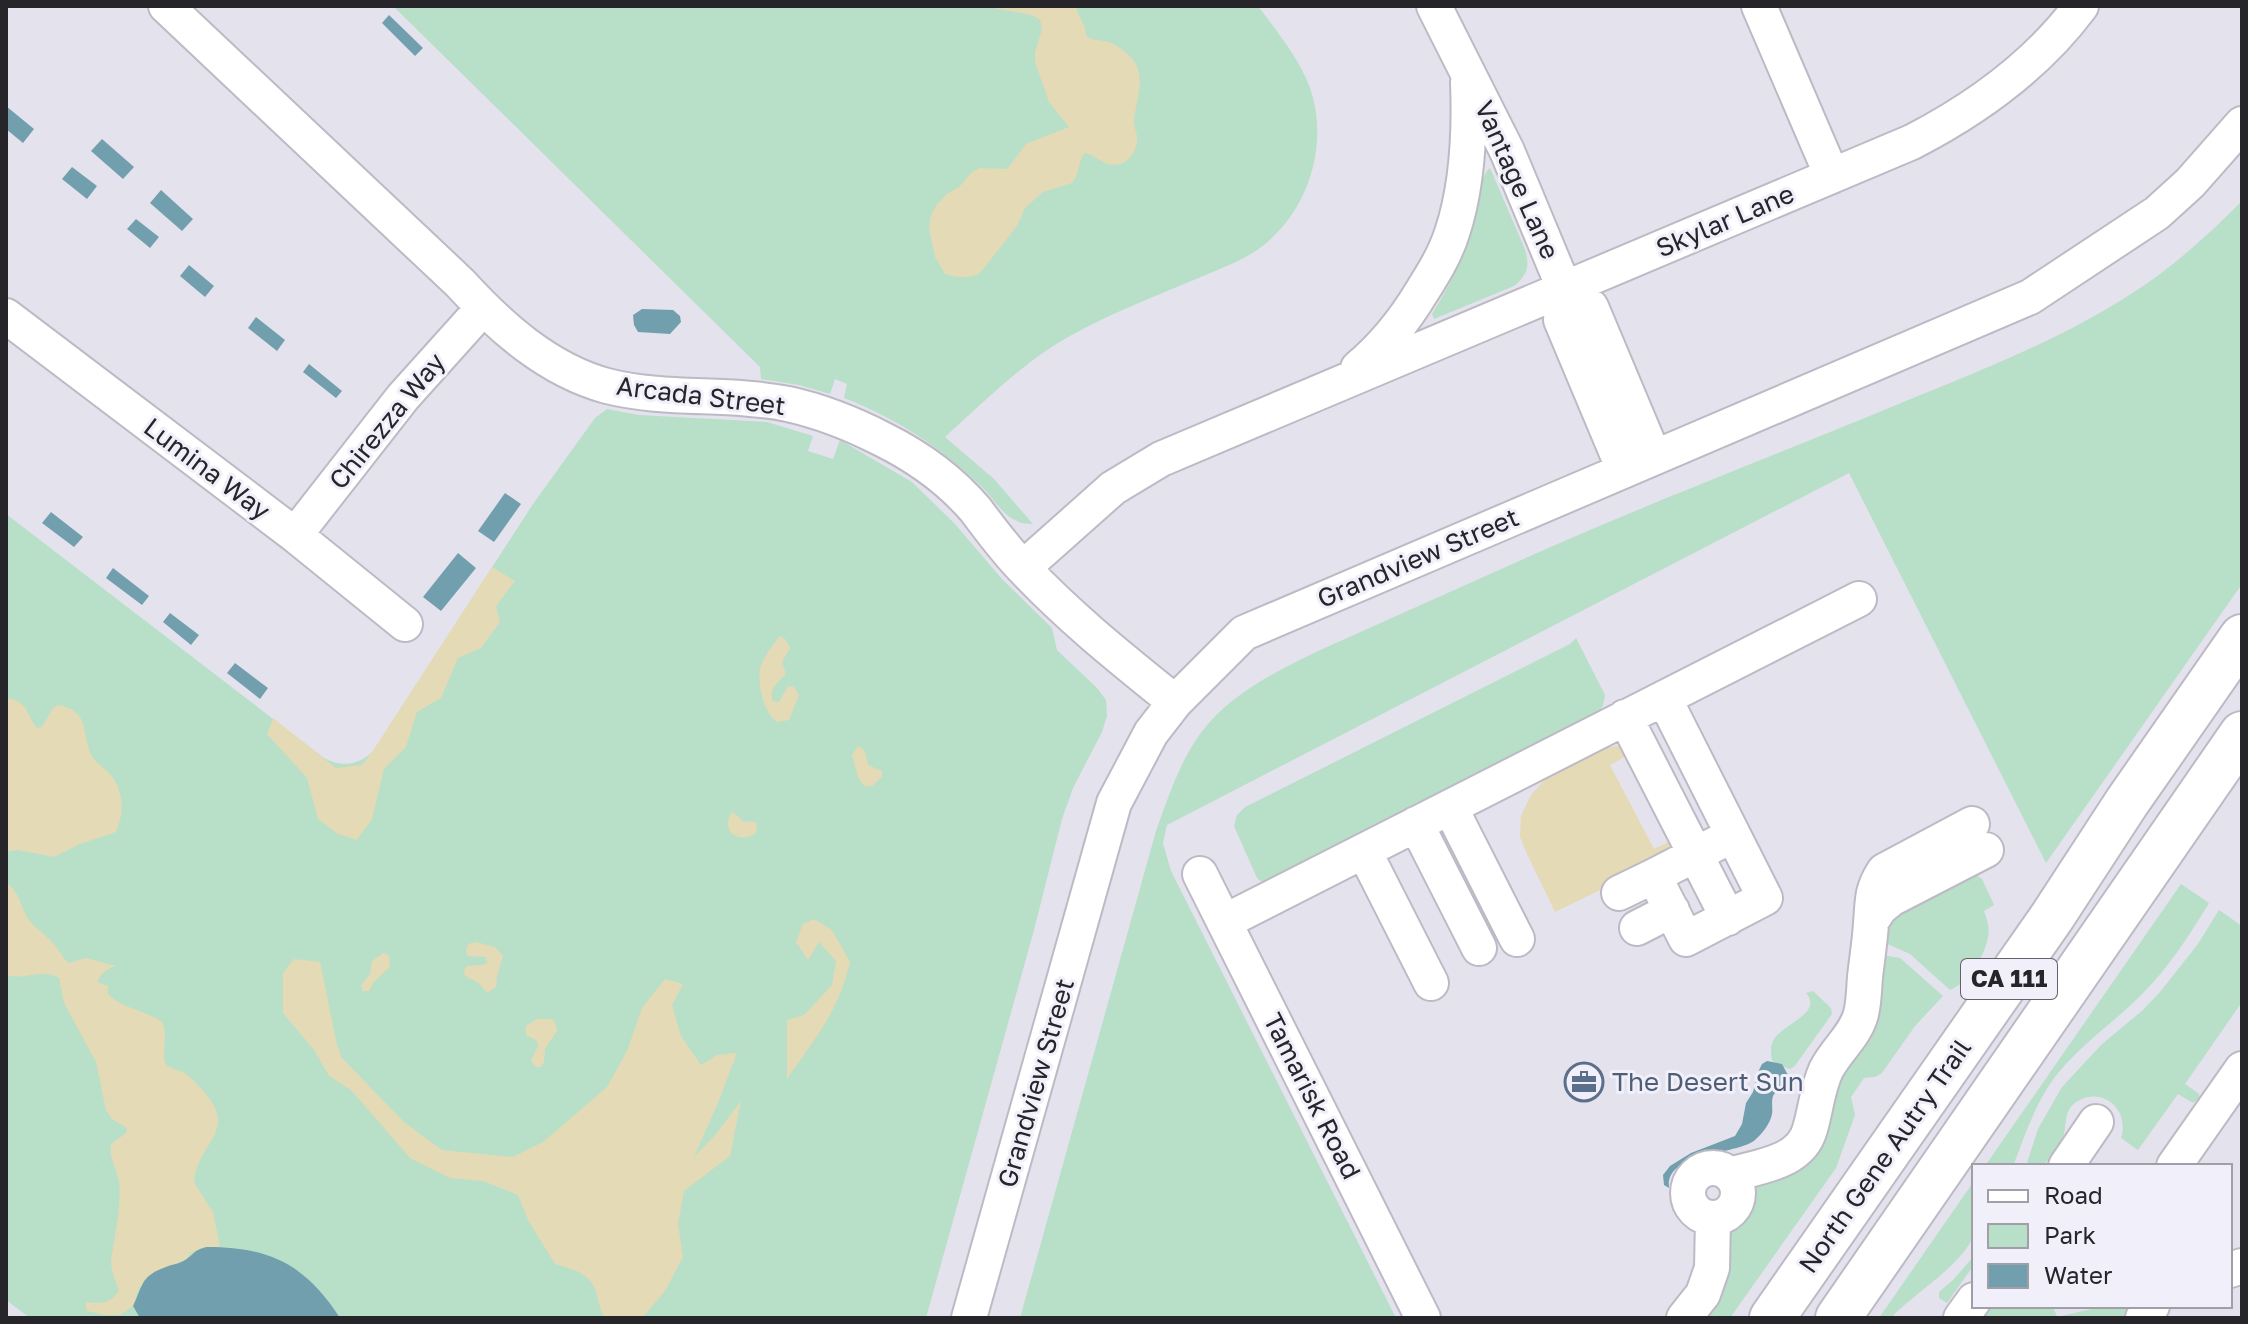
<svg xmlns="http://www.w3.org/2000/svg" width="2248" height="1324" font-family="'Golos Text',sans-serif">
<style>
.green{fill:#b8dfc8}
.sand{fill:#e4dab5}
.water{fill:#719fae}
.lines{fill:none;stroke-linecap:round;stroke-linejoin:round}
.minor-casing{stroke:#bdbac5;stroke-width:38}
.major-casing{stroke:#bdbac5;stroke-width:48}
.minor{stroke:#fff;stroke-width:34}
.major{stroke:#fff;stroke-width:44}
.labels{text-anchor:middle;stroke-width:6;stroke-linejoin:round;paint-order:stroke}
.shield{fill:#f1effa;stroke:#636268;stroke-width:2}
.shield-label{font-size:24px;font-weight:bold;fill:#262529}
.street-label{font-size:26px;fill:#262529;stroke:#f1effa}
.service-label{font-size:26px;fill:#4e5e75;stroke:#f1effa;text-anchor:start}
</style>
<rect width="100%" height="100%" fill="#e4e2ed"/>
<path class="green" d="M393,6H1258C1277,32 1299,58 1310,88C1331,148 1305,221 1251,254C1234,264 1214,271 1196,279C1153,297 1109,314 1068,337C1022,363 984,402 945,437L994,479L1033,524C1006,525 997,501 980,485C940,447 896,418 844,398L847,384L835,379L830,394L799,385L761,379L760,367Z
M1490,168L1524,247C1530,265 1529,273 1514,286L1434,319L1432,314C1451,284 1467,251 1476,216C1480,202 1478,178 1490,168Z
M2242,201V584L2046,863L1849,473L1167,825L1163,843L1171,871L1396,1318H1020L1156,831C1168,798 1179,763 1200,734C1230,693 1282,668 1327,647C1450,592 1573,535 1699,485C1770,456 1842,428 1913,398C1987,368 2063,338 2131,294C2172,268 2208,235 2242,201Z
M607,409L639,415L767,422L813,436L808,451L833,459L840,440L912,482L954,523L1002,579L1052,628L1057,650L1097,688L1106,700L1107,716L1102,732L1073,788L1062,819L1034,930L926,1318H30L6,1300V514L324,758C343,768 360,765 374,750L533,504L595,418Z
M1576,638L1605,695L1603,706L1596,714L1262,882L1257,878L1234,826L1237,815L1245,807L1570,644Z
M1972,872L1982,879L1994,905L1984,911C1987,919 1990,928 1988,937C1985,956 1968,983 1950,990L1910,954L1883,942L1889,920Z
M2181,884L2209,903C2190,934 2170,966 2144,992C2117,1020 2084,1042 2059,1072C2036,1100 2026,1133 2013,1166H1985Z
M2219,910L2242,926V1002L2185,1084L2199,1094L2200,1098L2193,1103L2178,1094L2138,1150L2121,1138C2130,1111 2104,1086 2078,1101C2064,1109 2067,1121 2064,1134C2060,1145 2050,1156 2043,1166H2026L2038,1129L2062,1087L2102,1044L2143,1010L2160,992L2198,944Z
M1882,955L1900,958L1943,996L1915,1026L1882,1073L1875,1077L1864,1078L1851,1097L1855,1115L1836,1168L1730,1318H1703L1727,1226L1741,1215L1752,1184L1827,1110Z
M1813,991L1831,1008L1832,1014L1794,1067L1790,1069C1783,1067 1778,1063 1772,1061C1771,1054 1770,1047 1773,1041C1781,1024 1824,1014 1806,993Z
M1974,1181C1974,1198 1977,1216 1974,1232C1970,1260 1910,1296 1891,1318H1879Z
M1974,1256V1265L1947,1303L1939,1298V1292L1953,1280Z
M1991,1306H2053L2057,1317L2096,1308V1306H2131L2123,1318H1983Z"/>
<path class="sand" d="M993,6H1076C1078,17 1086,24 1086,35C1092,42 1100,39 1109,42C1119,46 1132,56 1137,66C1144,82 1135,105 1134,122C1134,128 1138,134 1137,140C1137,150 1129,162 1120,164C1105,168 1097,156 1086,153L1082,156L1076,177L1072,183L1043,192L1025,208L1017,226L981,272C971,280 956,277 945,274L935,257L929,228L931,215L937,204L947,194L959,187L972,172L979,168L1007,169L1026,144L1069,127L1049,102L1035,62V52L1042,29L1040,20L1034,16L1022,13L997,9Z
M492,567L515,581L496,606L500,622L481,648L458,658L441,698L417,712L406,747L384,769L372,819L357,840L338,834L318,819L307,778L267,734L273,718L336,768L362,765L374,749Z
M780,636L785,639L790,648L782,662L786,674C778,682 768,689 773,701L779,702L788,686L794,687L799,695L789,720L777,722C763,713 755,678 762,663C766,654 774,643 780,636Z
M6,698C30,702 25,713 37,728L42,727L53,708L58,705C90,710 81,732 91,754C94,762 102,766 108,772C124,788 125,812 116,832L80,844L54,857L18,850L6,852Z
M858,746L865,751L868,765L882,771V777L872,786H864L858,777L852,755Z
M1617,746L1625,749L1628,755L1610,765L1654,849L1671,841L1673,851L1670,856L1555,912L1528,856L1520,837L1521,816L1531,795L1548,776L1606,748Z
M732,812L739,817L741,821L755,822L757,826L756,833C739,845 719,831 732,812Z
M6,882C20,892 20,906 29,920C36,929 46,935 53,943C60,950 61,957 69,963L86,958L116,966C106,969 102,973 97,982L108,986V994C119,1007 147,1011 162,1022C169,1036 160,1056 166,1064C170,1069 178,1070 183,1072C188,1075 193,1080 197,1084C241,1129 204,1135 194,1178L195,1184L213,1212L220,1247H207L190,1253L187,1260L177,1263L139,1288L133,1306L120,1315H105L87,1311L85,1302C101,1304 109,1304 119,1291L112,1271L111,1262C114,1236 122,1208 119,1182C117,1167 109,1161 111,1144L126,1133L127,1128L112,1119L106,1110L96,1062L64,1003L59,978C42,967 24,981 6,975Z
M814,919L832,930L850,962C838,1013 815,1038 787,1079V1020L804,1015L832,985L836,961L819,942L808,960L796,942L803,924Z
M476,942L495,947L503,956L497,976L496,987L487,993L479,983L465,976L464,970L467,966L482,965L487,963L486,957L468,956L466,950L468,944Z
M383,953L389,955L390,967L374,982L369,991H363L361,985L370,974L372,961Z
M294,959L320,962L337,1045L342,1058L404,1122L442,1150L513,1157L543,1142L607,1087L627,1051L642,1008L665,979L683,984L672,1005L681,1036L701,1065L717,1055L737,1053L718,1103L694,1157L716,1134L741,1101L730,1156L684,1191L678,1224L683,1257L665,1291L642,1318H605C598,1307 599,1297 594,1287C587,1272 569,1268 555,1264L528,1220L518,1195L483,1181L450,1178L410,1158L351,1090L329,1076L314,1050L283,1013V973Z
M537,1019H550L555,1021L557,1031L545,1049L544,1062L541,1067H536L531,1061C536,1048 545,1042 527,1036L525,1030L527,1025Z"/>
<path class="water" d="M389,15L423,48L415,56L382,23Z
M6,106L34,129L23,143L6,129Z
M102,139L134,167L123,179L91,151Z
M72,167L97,186L87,199L62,179Z
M161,190L193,219L182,231L150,203Z
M136,219L159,237L150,248L127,229Z
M189,265L214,286L205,297L180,276Z
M642,309L673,310L680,316L681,322L670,334L638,332L634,325L633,315Z
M256,317L285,340L277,351L248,328Z
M309,364L342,391L336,398L303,372Z
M505,493L521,504L494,542L478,531Z
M51,512L83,537L74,547L42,523Z
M458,553L476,568L441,611L423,597Z
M113,568L149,596L142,605L106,578Z
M170,613L199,635L191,645L163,622Z
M235,663L268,688L260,699L227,673Z
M1767,1061L1782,1064L1789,1077C1786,1085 1777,1088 1773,1096C1771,1102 1773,1108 1772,1114C1770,1124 1762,1134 1755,1140C1735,1156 1665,1151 1669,1188L1664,1185L1663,1175L1670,1166L1691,1153L1735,1136L1742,1124L1746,1103L1753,1092L1759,1070L1762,1064Z
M207,1247C270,1247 306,1265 340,1318H140L133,1306C143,1286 140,1276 166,1267C172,1264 180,1264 185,1260C195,1254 193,1250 207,1247Z"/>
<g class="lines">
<defs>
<path id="minor" d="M166,6L460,283C500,327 548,370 607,386C666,401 728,392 788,404C820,411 855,425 884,440C918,457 950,480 975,509C991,530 1006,551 1025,570C1070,618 1123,660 1175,702
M1434,6L1507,151L1564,288L1561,320L1624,470
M1759,6L1832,176
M1564,288L1591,307L1654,457
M6,316L295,535L405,624
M1358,368C1383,347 1404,321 1421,293C1433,274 1445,255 1452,233C1468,185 1470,132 1468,82
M295,535L403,397L483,308
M1023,568L1113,488L1161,459L1912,142C1978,108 2037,65 2081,6
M1664,698L1765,898L1686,939L1654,876L1733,835
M1625,717L1728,918
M1450,807L1517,939
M1416,824L1479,948
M1364,851L1431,983
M1200,874L1423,1318
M1619,893L1654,876
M1872,920L1880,908L1891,899L1986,850
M1224,922L1859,599
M1637,928L1672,910
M2066,1166L2096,1122
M2174,1166L2242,1069
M1688 1193a25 25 0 1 1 50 0a25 25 0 1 1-50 0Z
M1730,1175C1759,1166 1801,1163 1810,1129C1816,1109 1817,1090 1826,1070C1836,1050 1855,1036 1861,1014C1864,1002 1864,989 1865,977C1867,959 1870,941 1871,923C1873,901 1871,891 1884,871L1972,824
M2230,1270L2242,1266
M969,1318L1114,803L1151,733L1175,702L1244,633L2030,297L2157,213L2190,183L2242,124
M1684,1318L1703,1294L1712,1268L1713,1218
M1961,1318L1974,1300
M2143,1318L2152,1306"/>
<path id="major" d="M1772,1318L2052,917L2127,802L2242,637
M1838,1318L2242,734"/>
</defs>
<use href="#minor" class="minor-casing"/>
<use href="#major" class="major-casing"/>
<use href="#minor" class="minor"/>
<use href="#major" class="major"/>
</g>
<defs>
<symbol id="office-ring" viewBox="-11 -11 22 22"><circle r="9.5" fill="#f1effa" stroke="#5c6f8a" stroke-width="1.5"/><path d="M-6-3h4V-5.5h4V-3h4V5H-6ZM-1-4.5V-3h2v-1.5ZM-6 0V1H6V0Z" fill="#5c6f8a"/></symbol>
</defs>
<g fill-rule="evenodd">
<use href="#office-ring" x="1562" y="1060" width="44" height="44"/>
</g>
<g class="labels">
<rect class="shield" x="1961" y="959" width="96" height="40" rx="6"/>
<g class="shield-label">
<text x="2009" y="987">CA 111</text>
</g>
<g class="street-label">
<text transform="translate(1517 180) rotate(66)" y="9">Vantage Lane</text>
<text transform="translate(1725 221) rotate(-23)" y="9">Skylar Lane</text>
<text transform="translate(701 396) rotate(7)" y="9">Arcada Street</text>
<text transform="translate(387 421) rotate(-51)" y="9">Chirezza Way</text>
<text transform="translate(207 469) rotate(37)" y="9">Lumina Way</text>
<text transform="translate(1418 558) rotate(-23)" y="9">Grandview Street</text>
<text transform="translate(1036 1083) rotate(-74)" y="9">Grandview Street</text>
<text transform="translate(1312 1096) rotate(63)" y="9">Tamarisk Road</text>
<text transform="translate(1885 1156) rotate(-55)" y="9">North Gene Autry Trail</text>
</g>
<g class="service-label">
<text x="1612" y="1091">The Desert Sun</text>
</g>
</g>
<rect width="2248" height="1324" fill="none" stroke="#262529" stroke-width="16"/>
<rect x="1972" y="1164" width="260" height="144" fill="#f1effa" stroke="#a09ea6" stroke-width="2"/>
<rect x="1988" y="1190" width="40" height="12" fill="#ffffff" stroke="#a09ea6" stroke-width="2"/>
<text x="2044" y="1204" font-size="24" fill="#262529">Road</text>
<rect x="1988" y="1224" width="40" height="24" fill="#b8dfc8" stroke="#a09ea6" stroke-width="2"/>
<text x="2044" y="1244" font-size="24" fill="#262529">Park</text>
<rect x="1988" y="1264" width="40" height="24" fill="#719fae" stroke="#a09ea6" stroke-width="2"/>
<text x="2044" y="1284" font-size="24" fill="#262529">Water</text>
</svg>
